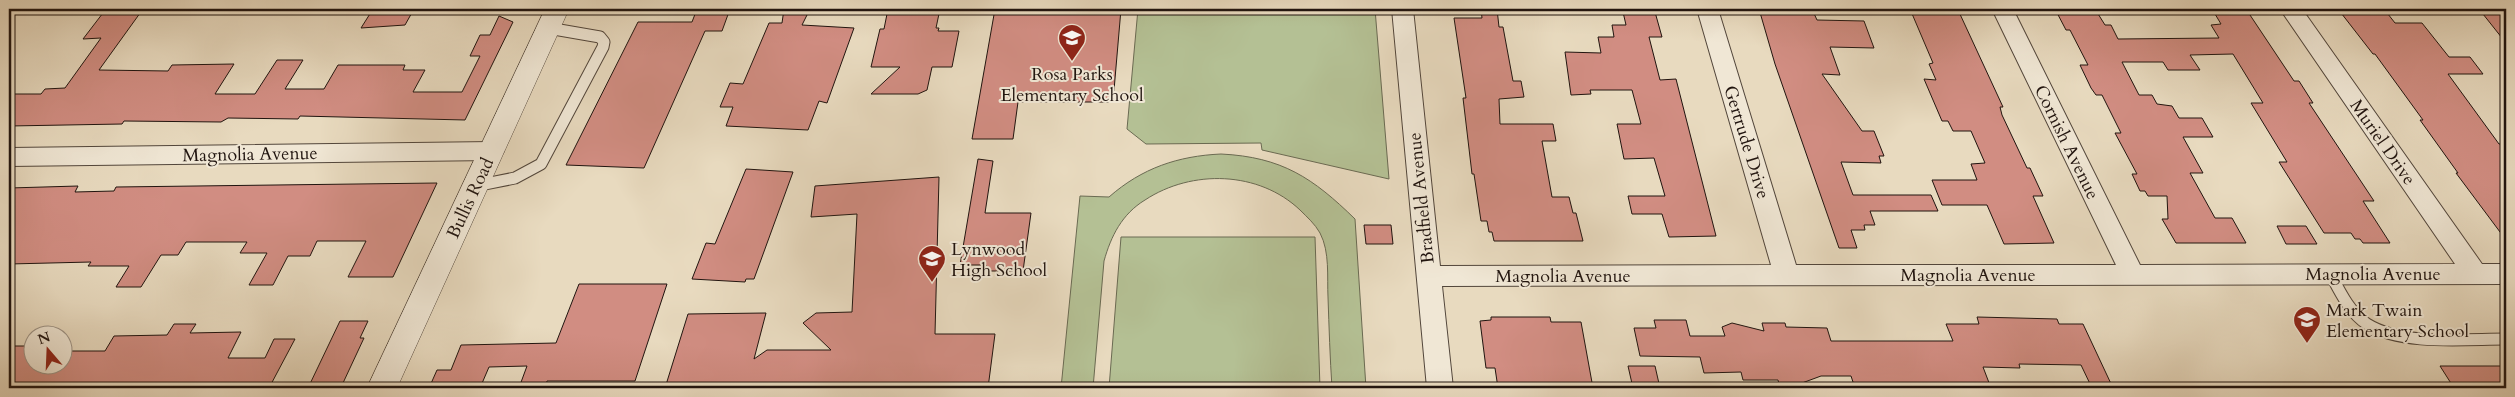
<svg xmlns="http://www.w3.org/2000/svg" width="2515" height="397" font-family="Cardo,serif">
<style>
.green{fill:#b4c094;stroke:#6a6a52}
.building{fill:#d18d82;stroke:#20140f}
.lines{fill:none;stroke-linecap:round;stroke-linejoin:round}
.service-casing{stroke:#52463b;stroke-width:13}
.minor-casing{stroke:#52463b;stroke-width:2}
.tertiary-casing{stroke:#52463b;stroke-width:1}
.service{stroke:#f0e7d5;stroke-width:11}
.minor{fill:#f0e7d5;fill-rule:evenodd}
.tertiary{fill:#f0e7d5;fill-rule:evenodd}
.labels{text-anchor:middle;stroke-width:4;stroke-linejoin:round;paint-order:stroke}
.poi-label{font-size:18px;fill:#20140f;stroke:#f0e7d5;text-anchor:start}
.street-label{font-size:18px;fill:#20140f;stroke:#f0e7d5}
</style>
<rect width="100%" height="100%" fill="#e8dabf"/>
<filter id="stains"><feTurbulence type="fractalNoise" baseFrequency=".004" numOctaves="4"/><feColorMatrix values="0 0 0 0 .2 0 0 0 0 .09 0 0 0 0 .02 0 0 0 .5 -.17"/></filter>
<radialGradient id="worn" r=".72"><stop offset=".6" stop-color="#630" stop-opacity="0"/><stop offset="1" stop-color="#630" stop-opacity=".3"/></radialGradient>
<path class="green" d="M1138,9H1375L1389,179L1262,150L1261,143L1146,144L1127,129Z
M1221,154C1282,157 1313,178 1355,219L1366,388H1332C1330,358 1329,327 1328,297C1327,277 1330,252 1320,233C1315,224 1307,217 1300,210C1259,171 1192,169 1145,200C1122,214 1111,236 1104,261L1093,388H1061L1080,196L1109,197C1142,168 1178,156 1221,154Z
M1121,237H1315L1320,388H1109Z"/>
<path class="building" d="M106,9H143L99,70L168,71L172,65L234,64L215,94H255L277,60H303L285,89H324L338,65H405L403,70H425L413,92H462L480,56H470L480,35H490L499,16L513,22L465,120L300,116L298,119L228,118L221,122L124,121L122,124L9,126V94H41L45,89L65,88L101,38L83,39Z
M373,9H414L405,25L361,28Z
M697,9H730L722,31H705L644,168L566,165L638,22H692Z
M784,9H810L802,25L854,28L827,103L819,101L808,130L726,126L733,107H720L730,83L743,84L769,23H782Z
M888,9H940L936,28H939L938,31H959L952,67H932L927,90L918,94H871L900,67H871L880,29H884Z
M995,9H1121L1113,102H1018L1013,139H972Z
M1481,9H1497L1499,27H1503L1513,81H1521L1524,97L1499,99L1500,124H1553L1556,141H1542L1552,197H1569L1573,213H1576L1583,241H1494L1492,232H1489L1487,221H1481L1474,174H1472L1463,98H1466L1454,18H1482Z
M1759,9H1812L1817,20L1864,21L1874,48L1830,47L1840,75L1822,74L1862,131H1874L1884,156H1879L1881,163L1841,162L1853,195H1931L1938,211H1870L1875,225H1864L1865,230H1851L1857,248H1839L1775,64Z
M1910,9H1929L1930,12H1959L2003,107H2000L2002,115L2027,168H2030L2043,196H2033L2054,243L2004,244L1987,205H1942L1932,180H1977L1971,164L1985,163L1971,131H1953L1948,121H1942L1924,79L1936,80L1929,64L1933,63Z
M2055,9H2095L2105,25H2111L2118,39L2219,38L2211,25L2221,24L2212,9H2246L2294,81H2299L2313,103H2309L2374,201H2363L2390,243H2363L2360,239H2355L2351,233H2324L2279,162H2287L2251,103H2263L2233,54L2190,55L2200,70H2168L2163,62H2122L2139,95H2152L2157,104L2172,106L2179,118H2202L2213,137H2183L2203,173H2190L2215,218H2232L2246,243H2176L2162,219H2168L2167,196H2148L2145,191H2140L2132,174H2137L2115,133H2121L2102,95H2096L2091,88L2080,65H2088L2070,30H2066Z
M2338,9H2384L2395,23H2422L2449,57H2470L2483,74H2448L2499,144H2506V240L2456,173H2458L2420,120H2423L2375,54H2373Z
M2479,9H2506V43Z
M1623,12H1655L1662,37H1649L1660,80L1676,79L1716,236L1669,237L1662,214H1632L1628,196H1665L1654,158L1624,159L1617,124H1641L1632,90H1590L1591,94L1571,95L1565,52L1601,53L1598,37H1614L1612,25H1626Z
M978,159L993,161L985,213H1031L1023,271H985L986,265H960Z
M746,169L793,172L754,279H746L745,282L692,279L706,243L715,244Z
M939,177L935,334H995L988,388H665L688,314L766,313L754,359L767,350H831L803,323L816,313L852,312L857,214L811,217L815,186Z
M437,183L393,277H348L366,241H317L310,256H288L273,285H249L267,253H240L247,242H186L178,255H161L141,287H116L129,266H88L91,262L9,264V188L78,186L75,192L114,191L116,187Z
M1364,225H1391L1393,244H1366Z
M2277,226H2306L2317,244H2286Z
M579,284H667L635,381H547L546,385H520L527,366L489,367L480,388H429L437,370H451L461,345L556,343Z
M1491,317H1550L1551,322H1581L1593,388H1498L1495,368H1486L1480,321L1491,320Z
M1977,317L2057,319L2059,324H2083L2113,388H2092L2081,365L2019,364L2020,368L1983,367L1991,388H1855L1851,376H1821L1802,383L1804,388H1780L1778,380H1743L1741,372L1704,373L1700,357L1640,356L1634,328H1656L1654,320H1686L1690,336H1725L1722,327L1732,323L1764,331L1762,323H1785L1786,327L1827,328L1831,341H1953L1946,324H1979Z
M340,321H368L360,338H364L343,383H339L336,388H308Z
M174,324H196L190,333L241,332L228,358H265L274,339H295L269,388H9V346H31L28,351H32V364H62V351H105L114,336L167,335Z
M1628,366H1655L1660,388H1633Z
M2440,366H2506V388H2454Z"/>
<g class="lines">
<defs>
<path id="service" d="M475,186L515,178L541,164L603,47L604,42L600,37L548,28
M2331,275C2340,292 2350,313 2367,324C2402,346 2466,339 2506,339"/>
<path id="minor" d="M1392,9H1413L1440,266L1771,265L1697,9H1718L1796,265H2116L1992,9H2013L2140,265L2455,264L2280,9H2302L2482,264H2506V284L1442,286L1453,388H1427Z
M492,142L500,145L504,151L500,157L492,160L9,166V148Z"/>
<path id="tertiary" d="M545,9H569L397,388H367Z"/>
</defs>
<use href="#service" class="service-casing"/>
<use href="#minor" class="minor-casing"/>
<use href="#tertiary" class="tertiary-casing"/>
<use href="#service" class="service"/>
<use href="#minor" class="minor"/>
<use href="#tertiary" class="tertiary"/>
</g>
<defs>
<symbol id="school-pin" viewBox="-11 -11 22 30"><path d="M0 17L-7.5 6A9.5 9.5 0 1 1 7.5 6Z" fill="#8f2418" stroke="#f0e7d5"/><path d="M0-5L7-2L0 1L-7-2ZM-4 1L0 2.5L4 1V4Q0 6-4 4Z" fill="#fff"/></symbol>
</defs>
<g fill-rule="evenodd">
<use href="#school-pin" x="1056" y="22" width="32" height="43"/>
<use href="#school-pin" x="916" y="243" width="32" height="43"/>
<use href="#school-pin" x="2291" y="304" width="32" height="43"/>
</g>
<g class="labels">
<g class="poi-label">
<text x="1072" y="80" text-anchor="middle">Rosa Parks<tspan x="1072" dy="21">Elementary School</tspan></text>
<text x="951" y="255">Lynwood<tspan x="951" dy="21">High School</tspan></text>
<text x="2326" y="316">Mark Twain<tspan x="2326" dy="21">Elementary School</tspan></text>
</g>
<g class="street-label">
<text transform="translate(1747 142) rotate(73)" y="6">Gertrude Drive</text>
<text transform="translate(2067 142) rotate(64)" y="6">Cornish Avenue</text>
<text transform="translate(2383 142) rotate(55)" y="6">Muriel Drive</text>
<text transform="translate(250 154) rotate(-1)" y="6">Magnolia Avenue</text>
<text transform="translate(470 198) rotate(-65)" y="6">Bullis Road</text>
<text transform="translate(1421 198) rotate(-96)" y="6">Bradfield Avenue</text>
<text x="2373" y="280">Magnolia Avenue</text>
<text x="1968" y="281">Magnolia Avenue</text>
<text x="1563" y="282">Magnolia Avenue</text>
</g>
</g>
<rect width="2515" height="397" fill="none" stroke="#e8dabf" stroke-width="30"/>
<rect x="10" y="10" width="2495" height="377" fill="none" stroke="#20140f" stroke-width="2.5"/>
<rect x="15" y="15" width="2485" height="367" fill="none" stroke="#20140f"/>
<g transform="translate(48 350) rotate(341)"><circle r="24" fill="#f0e7d5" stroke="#9d9386"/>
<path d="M0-4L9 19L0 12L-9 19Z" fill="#8f2418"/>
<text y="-8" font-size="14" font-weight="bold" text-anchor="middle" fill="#20140f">N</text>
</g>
<rect width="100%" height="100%" filter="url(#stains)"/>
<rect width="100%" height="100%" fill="url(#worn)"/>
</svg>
